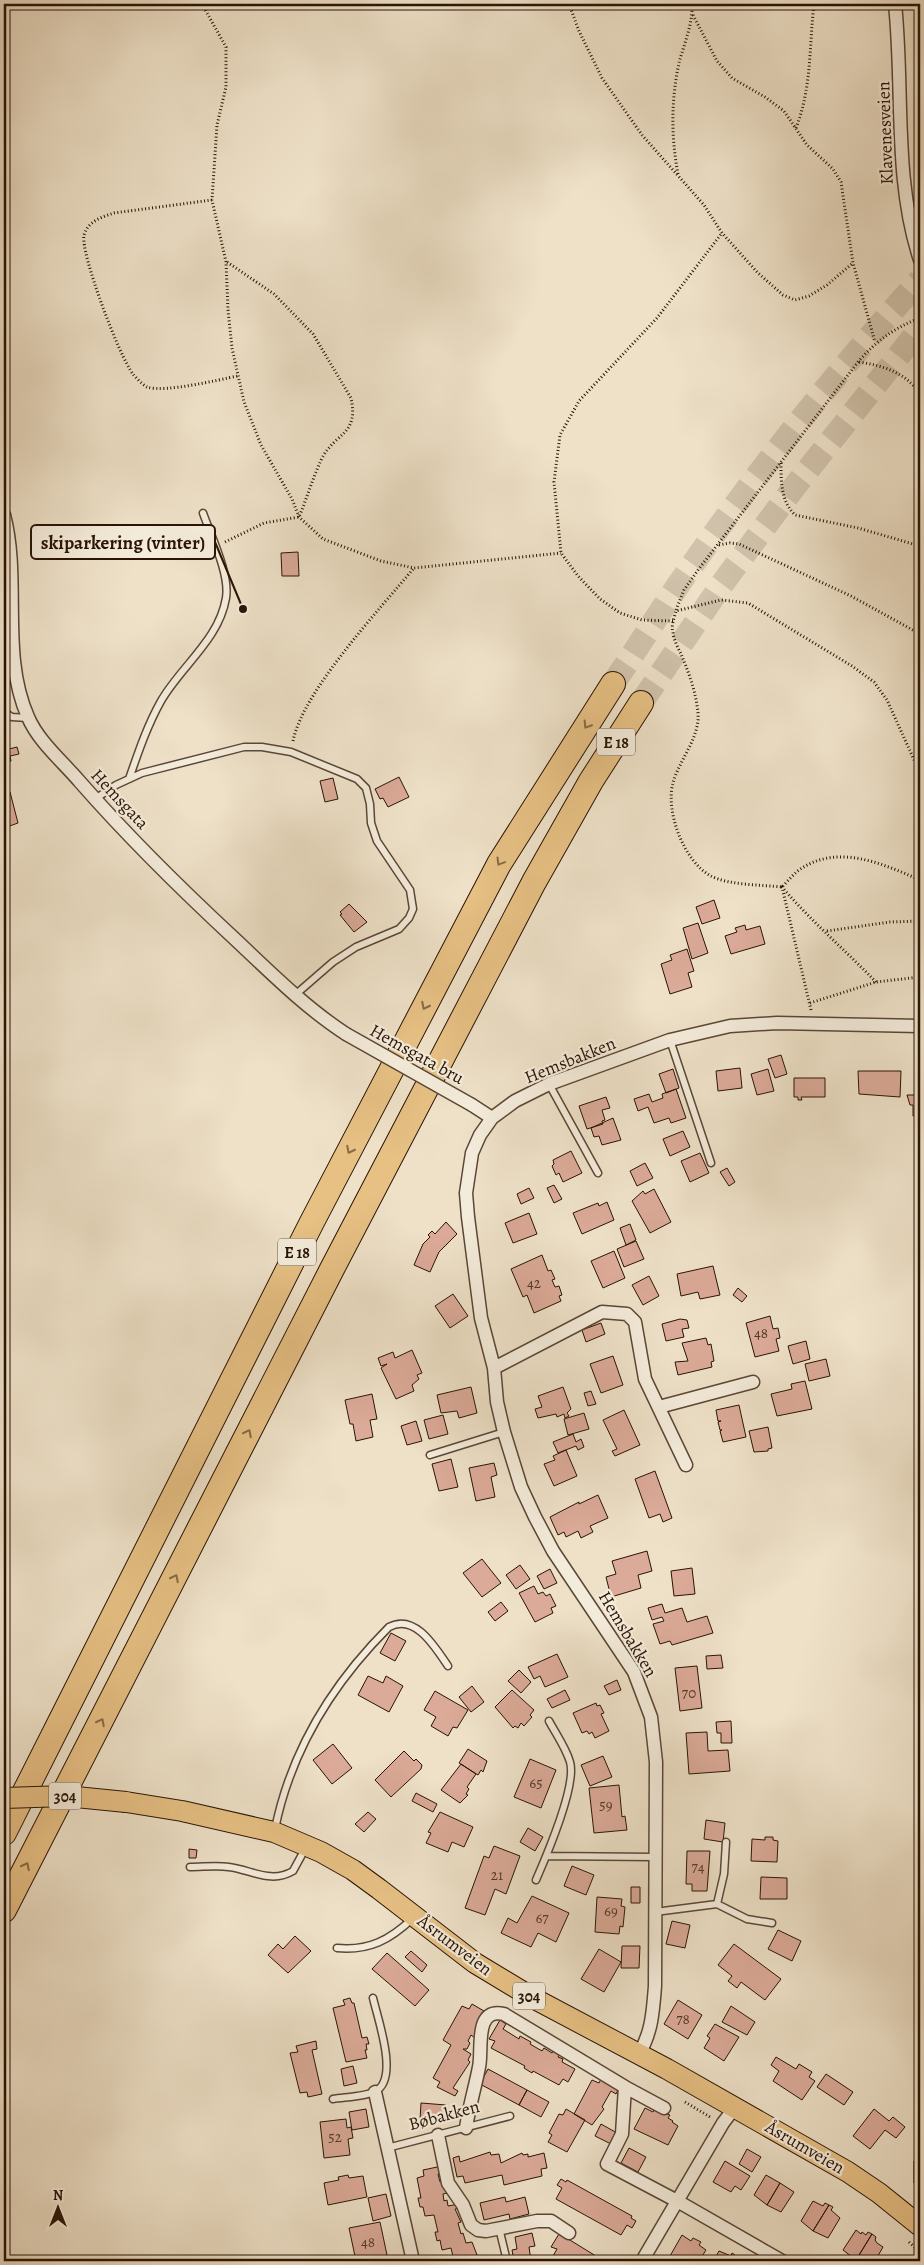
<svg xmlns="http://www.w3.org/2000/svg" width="924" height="2265" font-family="Alegreya,serif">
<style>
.building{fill:#dbaa98;stroke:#291305}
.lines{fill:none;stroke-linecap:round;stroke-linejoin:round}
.highway-tunnel{stroke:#d0c2ab;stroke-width:24;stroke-dasharray:24 12;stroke-linecap:butt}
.lane-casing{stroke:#5a4636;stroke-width:9}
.street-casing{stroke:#5a4636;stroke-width:15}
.primary-casing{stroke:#291305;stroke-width:22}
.highway-casing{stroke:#291305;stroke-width:26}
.path{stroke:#291305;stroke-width:3;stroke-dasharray:1 2.5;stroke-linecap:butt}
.lane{stroke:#f4ecdb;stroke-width:6}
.street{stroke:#f4ecdb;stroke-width:12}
.primary{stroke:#e7c084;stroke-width:20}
.highway{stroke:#e7c084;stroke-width:24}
.street-bridge-casing{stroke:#5a4636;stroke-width:15;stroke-linecap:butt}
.primary-bridge-casing{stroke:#291305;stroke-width:22;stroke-linecap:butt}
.street-bridge{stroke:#f4ecdb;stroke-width:12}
.primary-bridge{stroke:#e7c084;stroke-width:20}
.oneway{stroke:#886a44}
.labels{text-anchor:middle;stroke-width:4.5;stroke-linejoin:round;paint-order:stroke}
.number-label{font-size:15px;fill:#56392a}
.shield{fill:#f4ecdb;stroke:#665445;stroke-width:1}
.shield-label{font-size:16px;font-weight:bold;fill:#291305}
.street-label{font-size:18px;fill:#291305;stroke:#f4ecdb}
.leader{fill:none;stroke:#291305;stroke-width:2}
.callout-dot{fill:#291305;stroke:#f4ecdb;stroke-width:2}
.callout{fill:#f4ecdb;stroke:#291305;stroke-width:2}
.callout-label{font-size:19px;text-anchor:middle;font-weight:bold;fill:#291305}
</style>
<rect width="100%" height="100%" fill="#eee1c8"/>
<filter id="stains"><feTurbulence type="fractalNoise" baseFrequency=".004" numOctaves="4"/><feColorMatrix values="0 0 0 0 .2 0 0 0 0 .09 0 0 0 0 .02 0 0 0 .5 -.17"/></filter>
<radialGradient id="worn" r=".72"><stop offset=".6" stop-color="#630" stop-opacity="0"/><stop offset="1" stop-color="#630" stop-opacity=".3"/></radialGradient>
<path class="building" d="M298,552L299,576H282L281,553Z
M4,724L9,749L17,747L19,754L10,756L11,761L4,763Z
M399,777L409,797L388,807L383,798L380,799L375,789Z
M333,778L338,799L325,802L320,781Z
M10,792L18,823L4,828V794Z
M714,900L720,918L702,924L696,907Z
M349,904L367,922L354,932L340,915L342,914L340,912Z
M698,923L708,953L692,959L683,928Z
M745,925L746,930L760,926L765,944L731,954L725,936L737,932L735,928Z
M687,949L694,971L688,973L692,987L670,994L661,964L672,960L670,955Z
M781,1055L787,1074L775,1078L768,1059Z
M740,1068L742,1088L718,1091L716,1071Z
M673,1069L679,1088L666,1093L659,1074Z
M768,1069L774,1091L757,1095L751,1074Z
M858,1071H901L900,1097L859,1094Z
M794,1078H825V1097H801L802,1100H798V1097H794Z
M676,1089L686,1118L671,1123L669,1118L654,1123L648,1107L638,1111L634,1099L649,1094L652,1102L663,1098L662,1094Z
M907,1095H919L920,1115L913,1116V1105H910Z
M606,1097L610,1108L602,1110L605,1120L602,1121L603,1124L587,1129L579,1106Z
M613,1118L621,1140L602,1145L599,1136L594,1137L591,1128Z
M683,1131L690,1147L670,1156L663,1139Z
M571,1151L582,1173L563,1182L559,1173L556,1175L552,1166L554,1164L553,1160Z
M700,1153L709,1173L690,1182L681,1161Z
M645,1163L653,1178L637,1186L630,1171Z
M727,1168L735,1182L729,1186L720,1172Z
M554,1185L562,1199L554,1203L547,1188Z
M529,1188L534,1198L521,1204L517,1194Z
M654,1189L671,1222L650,1233L632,1201L643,1191L645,1194Z
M607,1202L614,1220L582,1234L573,1213L598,1203L599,1206Z
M529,1213L537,1234L513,1243L505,1223Z
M446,1222L457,1234L439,1252L430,1272L414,1265L423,1244L430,1237L428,1235L432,1231L435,1234Z
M630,1224L636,1240L626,1245L620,1228Z
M636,1241L644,1259L624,1267L617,1249Z
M614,1251L625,1278L603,1288L591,1261Z
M542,1255L548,1271L551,1270L555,1279L552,1280L555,1287L559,1286L562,1295L559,1296L561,1301L534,1313L527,1295L523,1297L511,1269Z
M713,1266L720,1295L700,1299L698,1292L681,1296L677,1274Z
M649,1276L659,1296L643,1305L632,1285Z
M738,1288L747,1296L742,1302L733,1295Z
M453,1294L468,1316L450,1328L435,1306Z
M770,1316L773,1329L778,1328L780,1338L776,1339L779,1351L755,1357L746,1323Z
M680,1319L687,1320L689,1328L682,1329L684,1337L666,1341L662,1324Z
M601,1323L605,1334L586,1342L582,1330Z
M706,1338L708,1345L711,1344L714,1361L711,1362L712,1367L678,1375L675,1362L688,1361L682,1343Z
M806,1341L810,1359L793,1364L788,1346Z
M412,1350L422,1373L417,1375L419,1379L412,1385L414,1391L396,1399L381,1368L387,1364L381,1366L378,1358L393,1352L395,1358Z
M613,1356L623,1385L601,1393L590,1364Z
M826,1359L830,1376L809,1381L805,1364Z
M805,1381L812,1409L777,1416L771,1394L792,1389L791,1384Z
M471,1387L477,1413L459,1418L457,1411L441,1413L437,1395Z
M563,1387L571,1409L567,1413L569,1416L565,1418L564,1414L557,1417L556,1414L538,1418L535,1409L542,1407L538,1396Z
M591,1391L596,1404L588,1406L584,1393Z
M372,1394L377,1419L370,1420L373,1437L356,1441L353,1424H350L345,1400Z
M739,1405L746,1437L723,1442L720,1431L722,1430H720L718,1422L721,1421H718L716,1410Z
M624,1410L640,1445L615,1456L612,1451L617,1449L603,1420Z
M584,1413L589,1429L568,1435L564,1419Z
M443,1415L448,1434L429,1439L424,1420Z
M416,1421L422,1441L407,1445L401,1426Z
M768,1427L772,1448L768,1449V1451L754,1452L749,1431Z
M573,1434L576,1442L581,1439L584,1447L578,1450L576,1446L558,1453L553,1442Z
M566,1450L577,1476L554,1486L544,1464L555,1460L553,1456Z
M451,1459L458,1487L439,1491L432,1464Z
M494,1463L497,1475L491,1477L495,1497L476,1501L469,1468Z
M655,1471L672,1518L663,1522L660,1514L649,1518L635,1479Z
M598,1495L608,1518L590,1526L593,1532L581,1538L578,1531L566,1537L564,1532L558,1535L550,1517L579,1502V1504Z
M647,1551L652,1571L638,1575L641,1588L611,1597L606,1577L616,1574L612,1561Z
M482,1559L501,1583L482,1597L463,1573Z
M520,1565L530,1579L516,1589L506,1575Z
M692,1568L695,1594L674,1596L671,1571Z
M550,1569L557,1583L544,1589L537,1576Z
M534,1586L538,1594L543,1592L546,1596L550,1594L556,1606L551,1608L553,1613L535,1622L519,1593Z
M501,1602L508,1611L495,1621L488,1612Z
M662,1604L665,1613L682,1608L687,1622L707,1616L713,1633L672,1645L670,1641L660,1644L653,1624L664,1621L662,1617L652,1620L648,1608Z
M391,1633L406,1641L395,1661L380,1653Z
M557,1654L568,1677L545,1687L540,1676L534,1679L528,1667Z
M721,1655L723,1668L707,1669L706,1656Z
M697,1666L702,1708L680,1711L675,1668Z
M519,1670L531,1682L521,1693L508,1681Z
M368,1676L383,1683L386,1676L403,1686L389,1712L358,1695Z
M617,1680L621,1690L609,1695L604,1686Z
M472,1686L484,1702L471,1712L459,1697Z
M512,1690L534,1710L530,1715L532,1717L524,1726L521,1723L518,1728L515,1726L513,1728L495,1707Z
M565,1690L570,1700L552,1708L547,1699Z
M435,1691L468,1710L457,1728L453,1727L448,1736L431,1726L436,1717L424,1710Z
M596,1703L597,1706L600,1705L604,1713L601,1714L609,1731L595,1738L592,1732L589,1734L587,1731L582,1733L573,1713Z
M731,1721L732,1743H721V1733H717L716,1722Z
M707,1732L708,1751L728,1750L730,1771L689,1774L686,1733Z
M333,1744L352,1768L332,1784L313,1760Z
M468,1749L487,1761L483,1772L481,1770L478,1775L459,1763Z
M404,1751L414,1761L416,1759L422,1765L421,1769L391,1797L375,1780Z
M603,1756L612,1777L590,1786L581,1765Z
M530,1759L556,1770L541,1808L514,1797Z
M461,1764L476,1774L467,1787L469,1789L466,1794L468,1795L460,1803L441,1790Z
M619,1785L622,1817L625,1816L627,1830L594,1833L589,1788Z
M416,1793L437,1804L433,1812L412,1801Z
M368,1812L376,1819L364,1832L355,1824Z
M440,1812L473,1827L464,1847L452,1842L448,1852L426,1843L431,1833L428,1832Z
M706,1820L725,1823L723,1842L704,1839Z
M528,1828L543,1837L535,1851L520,1842Z
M765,1837H773V1840L778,1841L777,1862L751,1861L752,1839L765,1840Z
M494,1846L520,1856L506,1894L495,1889L485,1915L465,1908L484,1856L489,1858Z
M189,1849L197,1850L196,1858H189Z
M687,1851H710L707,1891H692V1884H686Z
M572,1866L594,1875L586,1895L564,1886Z
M761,1877L787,1878V1899H760Z
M631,1887H640V1903H631Z
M532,1896L569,1913L556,1942L538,1933L531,1947L501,1933L508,1918L517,1923Z
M597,1897L622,1899L621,1906L625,1907L623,1927L620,1926L619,1934L595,1932Z
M672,1921L690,1925L685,1948L666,1944Z
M778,1930L801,1941L792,1961L768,1949Z
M295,1936L311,1951L288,1973L268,1955L278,1944L283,1949Z
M734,1944L781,1979L765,2000L741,1982L737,1988L728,1981L732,1976L718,1965Z
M622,1946H640L639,1968H621Z
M599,1949L621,1962L604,1992L581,1979Z
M411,1951L427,1965L422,1972L405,1957Z
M387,1953L429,1990L415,2006L372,1969Z
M350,1998L352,2003H354L362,2038L367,2037L369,2044H366L367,2050H365L367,2058L346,2062L333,2008L345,2005L343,2000Z
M678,2000L702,2015L688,2039L664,2024Z
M472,2004L484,2011L477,2024L475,2038L471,2035L468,2041L470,2043L467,2049H463L471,2054L468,2060L470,2062L453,2088L458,2091L455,2096L437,2087L440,2082L433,2078L451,2045L443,2040L462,2006L469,2009Z
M731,2006L755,2022L747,2035L722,2022Z
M500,2020L506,2024L503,2029L519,2039L520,2036L531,2042L530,2044L542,2051L544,2048L552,2053L553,2051L559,2055L558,2057L563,2059L562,2062L575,2069L568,2082L563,2079L559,2085L533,2071L532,2073L524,2068L525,2066L491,2048L495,2041L489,2039Z
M715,2024L739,2037L724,2061L704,2048L710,2038L707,2036Z
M316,2041L317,2049L312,2050L322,2094L308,2097L307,2092L300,2093L290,2053L298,2052L296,2046Z
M776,2057L796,2069L799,2064L812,2072L809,2077L815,2081L802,2100L773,2081L779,2071L771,2065Z
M353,2066L357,2083L344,2086L341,2069Z
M488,2069L527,2090L519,2105L480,2084Z
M826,2074L853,2092L844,2105L817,2087Z
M602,2077L619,2088L616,2094L611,2091L602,2107L604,2109L592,2125L574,2114L592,2080L599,2083Z
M527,2090L549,2102L541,2117L519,2105Z
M421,2103L446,2105L445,2122L420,2120Z
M645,2108L653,2112L654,2110L670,2115L668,2118L673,2121L672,2122L678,2126L668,2145L634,2129Z
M366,2109L369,2127L352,2130L349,2112Z
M566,2109L585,2120L567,2152L548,2142L552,2135L549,2133L559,2114L563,2115Z
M874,2109L889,2121L893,2117L905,2127L896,2138L885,2130L870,2149L853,2136Z
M346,2119L347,2128L351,2127L353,2138L348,2139L350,2155L324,2158L320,2122Z
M601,2124L617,2133L611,2144L595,2136Z
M629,2148L646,2157L638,2172L621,2163Z
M747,2149L761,2157L752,2172L739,2164Z
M490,2152L491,2155L499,2154L501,2163L522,2153L523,2155L528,2154V2157L544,2153L547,2168L541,2169L542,2176L504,2185L502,2175L465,2183L463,2176L457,2177L453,2158L459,2156L460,2162Z
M920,2160V2182L914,2183V2161Z
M725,2161L750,2176L741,2190L735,2186L731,2192L713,2182Z
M442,2166L443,2173L438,2174L440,2182L443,2181L447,2193L443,2194L444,2201L447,2200L448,2206L459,2204L460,2208L455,2209L461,2222L458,2223L461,2234L463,2233L466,2243L472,2242L479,2260L454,2261L451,2248L442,2250L440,2240L437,2241L435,2232H438L434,2215L425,2216L423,2207H420L418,2198H421L417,2178L424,2176L423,2170Z
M348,2175L349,2178L363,2176L367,2197L328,2205L324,2183L339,2180L338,2177Z
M766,2175L780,2183L767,2205L754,2195Z
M561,2179L566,2182L567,2180L632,2216L631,2218L636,2221L632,2228L627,2225L621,2235L556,2199L562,2188L557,2185Z
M780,2183L794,2192L781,2212L767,2205Z
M386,2194L391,2216L373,2221L368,2198Z
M505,2197L506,2202L525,2197L529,2214L510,2219L509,2214L484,2220L480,2203Z
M813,2201L823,2206L825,2203L829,2205L813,2231L801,2221Z
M829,2205L833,2207L831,2210L840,2218L828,2238L813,2231Z
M380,2222L387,2255L379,2257L380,2261H356L349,2228Z
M562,2229L565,2237L604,2261H562L553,2256L557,2249L551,2247Z
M856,2230L861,2234L862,2232L866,2235L868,2232L872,2234L856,2260L843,2250Z
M532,2233L535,2246L529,2247L531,2261H514L512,2250L517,2249L515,2237Z
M872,2234L876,2237L875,2240L877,2243L883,2247L875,2261H858L856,2260Z
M682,2235L691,2241L693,2238L701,2242L699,2245L706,2250L699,2261H679L670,2256Z
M719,2251L731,2256L732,2253L735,2255L732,2261H704L707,2256L714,2260Z"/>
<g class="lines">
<path class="highway-tunnel" d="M613,684C640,644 665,603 693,564C762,465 839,369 920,280
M641,703L722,584L795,486L920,329"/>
<defs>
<path id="lane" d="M4,712L12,717L28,718
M129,779C138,753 147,726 161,701C181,666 219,640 226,598C230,574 211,536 203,513
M95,799L116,785L142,773L244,747H262L291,752L357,779L366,788L370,804L371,823L377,841L410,890L413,909L409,918L399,929L356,947L333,962L295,995
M670,1040L711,1163
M549,1084L598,1173
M430,1455L504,1432
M275,1829C291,1750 333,1683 389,1627C415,1613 435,1647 448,1666
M547,1856L654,1857
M190,1867C203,1867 216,1865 229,1867C252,1870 271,1884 293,1871L305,1849
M536,1880C546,1857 577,1785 570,1762C566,1748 556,1734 549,1721
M717,1904L724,1874L726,1842
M655,1912L717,1904L747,1919L772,1923
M337,1948C369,1951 390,1940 413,1918
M333,2099C345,2097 365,2097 376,2091C399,2078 378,2020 373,1998
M387,2148L510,2116
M499,2228L507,2261"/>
<path id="street" d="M895,4C904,89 893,178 920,260
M4,515C21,580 0,654 28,717C38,741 63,762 80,782C129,838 182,890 237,941C272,974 306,1008 346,1034
M472,1105L492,1118
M494,1368L602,1312L627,1314L635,1322L645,1379L686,1465
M659,1407L753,1382
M639,2054C652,2032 653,2011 655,1986L656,1762L651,1717L634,1672L553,1551L535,1517L521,1487L504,1432L497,1402L494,1368L481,1318L468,1217L466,1193L472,1153L480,1135L492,1118L515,1101L549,1084L670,1040L730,1026L777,1023L920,1026
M625,2087L622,2134L607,2164L679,2202L782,2261
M375,2092L413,2261
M466,2128C469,2107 475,2088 479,2067C483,2051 473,2007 504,2014L625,2087L664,2108
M438,2135L448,2183L463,2205L471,2225L478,2230L486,2231L537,2221H551L569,2233
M642,2261L723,2123L735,2107"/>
<path id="primary" d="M126,1802L182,1811L274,1832L321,1852L353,1870L379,1889L475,1963L533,1998L667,2069L848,2172L879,2193L920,2226"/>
<path id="highway" d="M4,1833L312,1222L499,864L613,684
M4,1910L332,1269L534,882L591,781L641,703"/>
</defs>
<use href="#lane" class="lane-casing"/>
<use href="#street" class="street-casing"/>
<use href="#primary" class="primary-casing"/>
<use href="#highway" class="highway-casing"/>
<path class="path" d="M202,4L226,47V87L217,125L212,200L226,262L228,310L232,348L244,402L261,445L292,499L299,517L323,539L381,561L414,568L561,553
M569,4L579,31L602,78L642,135L704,205L722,233L758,273L783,295L795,300L809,296L827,285L853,263
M693,15L717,61L732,78L765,97L784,111L807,145L833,169L841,182L853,263L875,342
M796,128C812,87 809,46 814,4
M678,174C671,137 671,100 679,63C684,44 693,24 692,4
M212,200L114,213C102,217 88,221 84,235C80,253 120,358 133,374C136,378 143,385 147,387C165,393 217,380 238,376
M859,362C884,366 905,372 920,394
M781,463C781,482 781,501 795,515L858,528L920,546
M225,542L264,523L299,517C307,498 313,477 322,458C336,432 359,435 351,398L313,334L274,294L227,262
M719,545L730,543L739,544L851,596L920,634
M676,610L684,590L698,570L858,362C876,341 894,328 920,318
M673,621L642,620L620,613L600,599L578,576L561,553L554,482L560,435L579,401L657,318L722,233
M293,741C303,691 380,609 414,568
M920,773L887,700L874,682L852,666L748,603L721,600L676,611C674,618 671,626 673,633C674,640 678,648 681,654C689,673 696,692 698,713C700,738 679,760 673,783C665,811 684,862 711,876C728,885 762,885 782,887C788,881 794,873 802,868C840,844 883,864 920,880
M827,931L890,922L920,921
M810,1003L876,982L920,977
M811,1010L782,887C811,921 845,950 876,982
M685,2102L710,2117
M909,2242L920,2252"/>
<use href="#lane" class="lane"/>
<use href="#street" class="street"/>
<use href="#primary" class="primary"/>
<use href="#highway" class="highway"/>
<defs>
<path id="street-bridge" d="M346,1034L472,1105"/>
<path id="primary-bridge" d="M4,1798L66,1796L126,1802"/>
</defs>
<use href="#street-bridge" class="street-bridge-casing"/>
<use href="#primary-bridge" class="primary-bridge-casing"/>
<use href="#street-bridge" class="street-bridge"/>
<use href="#primary-bridge" class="primary-bridge"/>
</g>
<defs><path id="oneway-chevron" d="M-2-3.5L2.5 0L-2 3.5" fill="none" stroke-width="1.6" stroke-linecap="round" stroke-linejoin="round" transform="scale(1.25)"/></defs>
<g class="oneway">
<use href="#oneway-chevron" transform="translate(587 725) rotate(122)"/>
<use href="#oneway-chevron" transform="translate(500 862) rotate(121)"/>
<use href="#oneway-chevron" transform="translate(425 1006) rotate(117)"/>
<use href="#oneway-chevron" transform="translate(350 1150) rotate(117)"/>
<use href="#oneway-chevron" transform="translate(248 1433) rotate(-63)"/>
<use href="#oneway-chevron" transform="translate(175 1578) rotate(-63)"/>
<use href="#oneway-chevron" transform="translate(101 1722) rotate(-63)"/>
<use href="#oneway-chevron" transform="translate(26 1866) rotate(-63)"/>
</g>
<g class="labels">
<g class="number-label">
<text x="534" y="1288">42</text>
<text x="761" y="1338">48</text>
<text x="689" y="1698">70</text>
<text x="536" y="1788">65</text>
<text x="606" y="1810">59</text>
<text x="698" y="1872">74</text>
<text x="497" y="1880">21</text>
<text x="611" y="1916">69</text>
<text x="542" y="1923">67</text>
<text x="683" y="2024">78</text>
<text x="335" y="2142">52</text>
<text x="368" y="2247">48</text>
</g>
<g class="shield">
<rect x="597" y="728.5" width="38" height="27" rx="4"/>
<rect x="278" y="1238.5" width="38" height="27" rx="4"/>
<rect x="49" y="1782.5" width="32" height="27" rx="4"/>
<rect x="513" y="1982.5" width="32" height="27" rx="4"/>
</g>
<g class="shield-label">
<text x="616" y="748">E 18</text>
<text x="297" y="1258">E 18</text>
<text x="65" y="1802">304</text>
<text x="529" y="2002">304</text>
</g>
<g class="street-label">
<text transform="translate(885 133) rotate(-92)" y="6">Klavenesveien</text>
<text transform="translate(120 799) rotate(47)" y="6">Hemsgata</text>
<text transform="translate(417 1054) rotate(29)" y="6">Hemsgata bru</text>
<text transform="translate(570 1060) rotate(-22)" y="6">Hemsbakken</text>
<text transform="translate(628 1634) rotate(59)" y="6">Hemsbakken</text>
<text transform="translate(455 1945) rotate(37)" y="6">Åsrumveien</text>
<text transform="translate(444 2115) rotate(-15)" y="6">Bøbakken</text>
<text transform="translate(805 2147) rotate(30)" y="6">Åsrumveien</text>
</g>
</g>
<path class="leader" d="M243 609L215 542"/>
<circle class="callout-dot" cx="243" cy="609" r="5"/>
<rect class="callout" x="31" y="525" width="184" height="34" rx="5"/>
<g class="callout-label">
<text x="123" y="549">skiparkering (vinter)</text>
</g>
<rect width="924" height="2265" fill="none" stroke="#eee1c8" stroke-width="20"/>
<rect x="5" y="5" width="914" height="2255" fill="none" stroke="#291305" stroke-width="2.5"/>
<rect x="10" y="10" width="904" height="2245" fill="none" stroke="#291305"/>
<g transform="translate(58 2208)" stroke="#f4ecdb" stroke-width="4" paint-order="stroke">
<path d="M0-4L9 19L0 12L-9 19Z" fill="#291305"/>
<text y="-8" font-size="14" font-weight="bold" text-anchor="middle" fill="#291305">N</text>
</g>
<rect width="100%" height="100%" filter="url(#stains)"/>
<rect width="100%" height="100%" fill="url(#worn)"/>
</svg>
